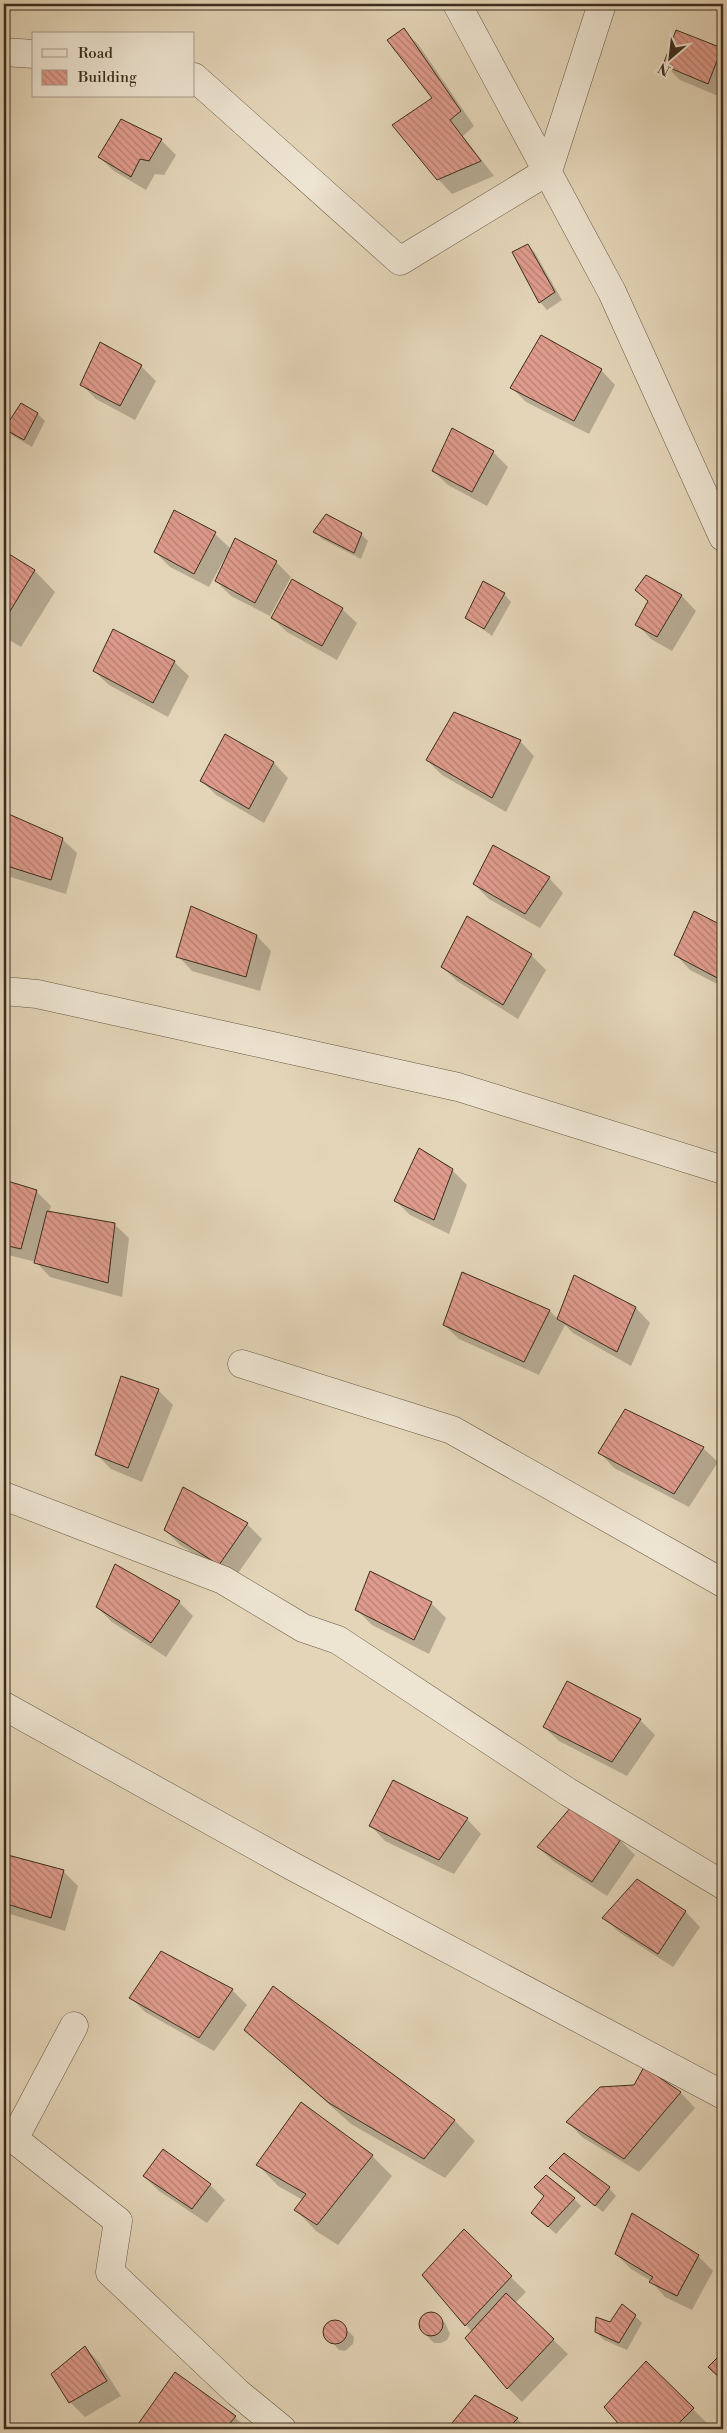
<svg xmlns="http://www.w3.org/2000/svg" width="727" height="2433" font-family="'Libre Bodoni',serif">
<style>
.shadow{fill:#0003}
.building{fill:url(#building-back-hatch);stroke:#3b2d1d}
.lines{fill:none;stroke-linecap:round;stroke-linejoin:round}
.minor-casing{stroke:#655744;stroke-width:29}
.minor{stroke:#ede4d1;stroke-width:28}
</style>
<defs>
<pattern id="building-back-hatch" width="6" height="6" patternUnits="userSpaceOnUse" patternTransform="scale(1.25)"><rect width="6" height="6" fill="#df9b8c"/><path d="M-1 5l2 2M0 0l6 6M5-1l2 2" fill="none" stroke="#b67f72"/></pattern>
</defs>
<rect width="100%" height="100%" fill="#e4d5b8"/>
<filter id="stains"><feTurbulence type="fractalNoise" baseFrequency=".004" numOctaves="4"/><feColorMatrix values="0 0 0 0 .2 0 0 0 0 .09 0 0 0 0 .02 0 0 0 .5 -.17"/></filter>
<radialGradient id="worn" r=".72"><stop offset=".6" stop-color="#630" stop-opacity="0"/><stop offset="1" stop-color="#630" stop-opacity=".3"/></radialGradient>
<path class="shadow" d="M403,30L418,44L474,126L463,136L494,176L452,194L438,179L434,98Z
M721,50L723,51V98L680,80L665,65Z
M161,140L176,155L164,175L155,174L146,190L114,171L99,157Z
M528,245L535,253L562,300L547,310L540,302L514,252Z
M141,366L156,381L135,420L96,399L81,384Z
M601,370L615,385L589,434L526,402L512,388Z
M38,414L45,421L32,447L13,436L5,429Z
M493,452L508,467L487,506L448,485L433,471Z
M315,531L361,534L368,541L361,559L322,539Z
M215,534L231,549L276,562L291,577L270,616L231,596L216,581L228,557L226,556L209,587L170,567L155,552Z
M4,552L35,571L55,592L21,647L4,637Z
M647,576L682,596L696,611L672,651L651,639L637,624L649,602L637,590Z
M504,594L511,602L492,636L467,617Z
M342,609L357,623L337,660L287,632L272,618Z
M174,662L189,676L168,717L109,685L94,671Z
M226,736L274,763L288,778L264,823L216,795L201,780Z
M520,741L534,756L506,812L442,775L427,760Z
M4,813L62,839L77,853L66,894L4,875Z
M549,878L563,893L540,928L489,899L474,884Z
M694,912L723,928V987L690,970L676,955Z
M467,917L531,955L546,970L518,1019L457,981L442,967Z
M257,936L271,951L260,991L192,971L178,956Z
M452,1170L467,1185L449,1234L410,1215L396,1201Z
M4,1182L36,1191L51,1206L49,1212L114,1224L129,1238L122,1297L50,1277L36,1262L4,1254Z
M462,1274L550,1311L558,1319L575,1277L636,1308L650,1323L631,1366L573,1333L565,1325L539,1375L459,1339L444,1325Z
M158,1390L173,1405L142,1482L111,1469L96,1454Z
M703,1448L718,1462L689,1507L614,1468L600,1453Z
M247,1524L262,1539L234,1579L180,1545L165,1530Z
M179,1602L193,1616L166,1657L112,1622L97,1607Z
M431,1603L446,1618L429,1654L372,1625L357,1610Z
M640,1720L655,1735L627,1776L559,1741L544,1727Z
M467,1819L481,1834L454,1874L385,1841L371,1826Z
M620,1840L635,1855L607,1896L553,1861L538,1847Z
M4,1855L63,1871L78,1886L65,1931L10,1914L4,1908Z
M637,1881L686,1912L700,1927L673,1967L619,1932L604,1918Z
M161,1952L232,1990L247,2005L214,2051L145,2012L130,1997Z
M273,1988L455,2121L475,2141L445,2178L351,2124L246,2030Z
M644,2069L681,2093L695,2108L639,2172L582,2137L568,2122L635,2086Z
M163,2151L210,2185L225,2200L207,2223L159,2191L144,2176Z
M372,2156L392,2176L338,2245L316,2231L296,2210L303,2200L278,2186L258,2165Z
M550,2168L609,2188L616,2196L603,2212Z
M574,2199L581,2206L556,2234L540,2220Z
M464,2231L526,2292L515,2303L568,2354L522,2402L508,2388L472,2332L466,2325Z
M616,2254L698,2256L713,2271L692,2310L665,2297L651,2281L631,2269Z
M426,2314L438,2316L445,2323L450,2334L447,2340L441,2343H434L426,2335L420,2326L421,2319Z
M635,2316L642,2323L627,2350L604,2340L596,2332L610,2323Z
M331,2321H338L354,2337L353,2344L345,2351L339,2350L324,2333L325,2326Z
M85,2348L99,2362L121,2396L85,2417L70,2402L52,2375Z
M646,2363L707,2423L701,2429H625L606,2407Z
M475,2396L517,2419L528,2429H448Z
M235,2417L247,2429H140L138,2426Z"/>
<path class="building" d="M404,28L461,111L450,120L481,161L437,180L392,125L432,98L387,40Z
M676,30L722,48L708,84L663,65Z
M121,119L162,139L149,161L140,159L131,177L98,157Z
M528,244L555,292L539,303L512,252Z
M541,335L602,369L574,421L510,388Z
M100,342L142,365L120,406L80,385Z
M21,403L38,413L24,440L4,429Z
M452,428L494,451L472,492L432,471Z
M174,510L216,532L194,574L154,552Z
M326,514L362,533L354,553L313,532Z
M235,538L277,561L255,603L215,581Z
M4,551L35,570L4,621Z
M646,575L682,595L657,637L635,625L648,601L635,590Z
M292,579L343,608L322,646L271,618Z
M483,581L505,593L484,629L465,618Z
M113,629L175,661L153,703L93,671Z
M454,712L521,740L492,798L426,760Z
M225,734L274,762L249,809L200,781Z
M4,812L63,838L51,880L4,865Z
M493,845L550,877L525,914L473,884Z
M191,906L257,935L246,977L176,957Z
M694,911L723,926V981L674,955Z
M467,916L532,954L503,1005L441,967Z
M419,1148L453,1169L434,1220L394,1201Z
M4,1180L37,1190L21,1249L4,1245Z
M47,1211L115,1223L108,1283L34,1263Z
M462,1272L550,1310L524,1362L443,1325Z
M574,1275L636,1307L617,1352L557,1319Z
M121,1376L159,1389L128,1468L95,1455Z
M625,1409L704,1447L674,1494L598,1453Z
M183,1487L248,1523L219,1565L164,1530Z
M115,1564L180,1601L151,1643L96,1607Z
M370,1571L432,1602L414,1640L355,1610Z
M567,1681L641,1719L612,1762L543,1727Z
M393,1780L468,1818L439,1860L369,1826Z
M571,1807L621,1839L592,1882L537,1847Z
M4,1854L64,1870L51,1918L4,1903Z
M637,1879L686,1911L658,1954L602,1918Z
M161,1951L233,1989L199,2038L129,1998Z
M273,1986L455,2120L424,2159L329,2103L244,2030Z
M644,2067L681,2092L624,2159L566,2122L600,2087L634,2085Z
M301,2102L373,2155L317,2225L294,2210L306,2194L256,2165Z
M163,2149L211,2184L192,2209L143,2176Z
M564,2153L610,2187L595,2206L549,2168Z
M546,2175L575,2198L548,2227L531,2213L544,2196L534,2187Z
M632,2213L699,2255L677,2296L649,2282L653,2277L615,2254Z
M464,2229L512,2276L465,2326L422,2275Z
M506,2293L554,2339L507,2389L465,2338Z
M622,2304L636,2315L619,2343L595,2332L596,2317L610,2322Z
M419 2324a12 12 0 1 1 24 0a12 12 0 1 1-24 0Z
M323 2332a12 12 0 1 1 24 0a12 12 0 1 1-24 0Z
M85,2346L107,2381L69,2403L51,2374Z
M723,2352V2381L708,2367Z
M646,2361L694,2408L673,2429H623L604,2407Z
M175,2372L236,2416L225,2429H140L136,2427Z
M475,2395L518,2418L507,2429H447Z"/>
<g class="lines">
<defs>
<path id="minor" d="M457,4L612,292L723,537
M4,52L34,54
M194,77L400,261L548,171L602,4
M4,991L37,994L458,1087L723,1170
M242,1364L452,1430L723,1583
M4,1496L223,1580L303,1628L338,1640L568,1792L723,1885
M4,1706L292,1866L723,2095
M4,2138L14,2139L118,2221L110,2272L238,2393L282,2429
M14,2139L74,2026"/>
</defs>
<use href="#minor" class="minor-casing"/>
<use href="#minor" class="minor"/>
</g>
<rect width="727" height="2433" fill="none" stroke="#e4d5b8" stroke-width="20"/>
<rect x="5" y="5" width="717" height="2423" fill="none" stroke="#3b2d1d" stroke-width="2.5"/>
<rect x="10" y="10" width="707" height="2413" fill="none" stroke="#3b2d1d"/>
<rect x="32" y="32" width="162" height="65" fill="#ede4d1" stroke="#a69b89"/>
<rect x="42" y="49" width="25" height="8" fill="#ede4d1" stroke="#a69b89"/>
<text x="78" y="58" font-size="15" fill="#3b2d1d">Road</text>
<rect x="42" y="70" width="25" height="15" fill="url(#building-back-hatch)" stroke="#a69b89"/>
<text x="78" y="82" font-size="15" fill="#3b2d1d">Building</text>
<g transform="translate(670 58) rotate(208)" stroke="#ede4d1" stroke-width="4" paint-order="stroke">
<path d="M0-4L9 19L0 12L-9 19Z" fill="#3b2d1d"/>
<text y="-8" font-size="14" font-weight="bold" text-anchor="middle" fill="#3b2d1d">N</text>
</g>
<rect width="100%" height="100%" filter="url(#stains)"/>
<rect width="100%" height="100%" fill="url(#worn)"/>
</svg>
